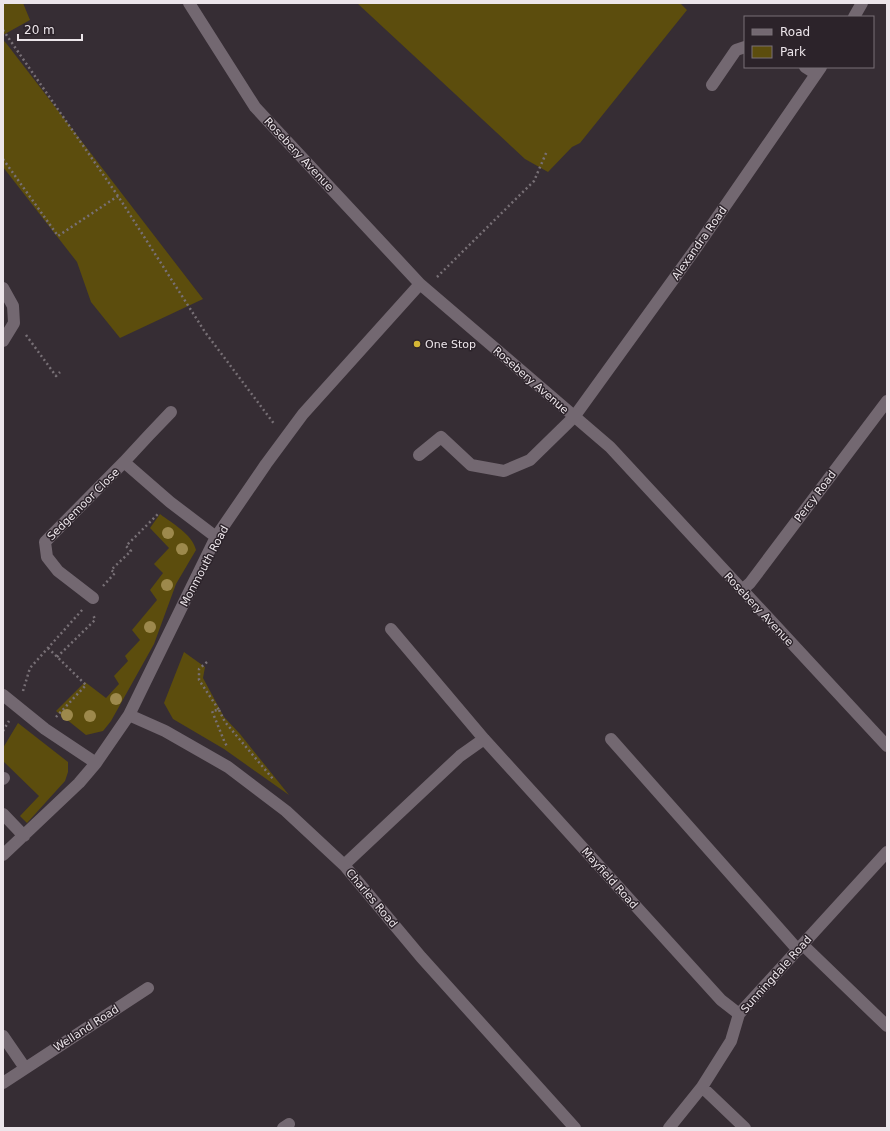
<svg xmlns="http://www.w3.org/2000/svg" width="890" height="1131" font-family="'DejaVu Sans',sans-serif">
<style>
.green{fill:#5c4d0d}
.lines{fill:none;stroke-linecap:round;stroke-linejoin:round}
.path{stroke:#787076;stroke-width:2.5;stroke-dasharray:2 3;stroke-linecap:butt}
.minor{stroke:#736871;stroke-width:12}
.tree{fill:#9d894c}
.poi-dot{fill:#d4b635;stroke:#2c232a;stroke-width:1.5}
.labels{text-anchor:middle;stroke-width:3;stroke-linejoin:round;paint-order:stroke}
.street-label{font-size:11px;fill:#ece5ea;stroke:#2c232a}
.poi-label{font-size:11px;fill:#ece5ea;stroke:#2c232a;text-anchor:start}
</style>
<rect width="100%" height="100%" fill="#362d34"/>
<path class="green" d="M3,3H23L30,20L3,35Z
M357,3H680L687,10L580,143L572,147L548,172L525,159Z
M3,40L6,43L203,299L120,338L91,302L77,262L3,167Z
M160,514C173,524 192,534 196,550L176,584L154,644L111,721L103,731L86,735L56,711L85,682L106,698L119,684L114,676L128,661L125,656L140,640L132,630L157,600L150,590L163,573L154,564L169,548L150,528Z
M184,652L205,667L203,678L224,717L240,734L289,795L224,749L173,719L164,703Z
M18,723L68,762V772L65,781L27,823L20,816L39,796L3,761V748Z"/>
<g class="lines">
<path class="path" d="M3,30L118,196L205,332L275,425
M3,159L58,236L118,196
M437,277L534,181L547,151
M26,335L56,376L60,372
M103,586L115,573L111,570L131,551L126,546L159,513
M48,648L86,685L56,717
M57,657L95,620L93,614
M207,662L199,669V680L219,710L212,711L225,743L227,746
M23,691L30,668L83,609
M219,710L225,722L273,779
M3,731L9,721"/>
<path class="minor" d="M189,3L255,107L420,284L610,447L887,746
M854,17L862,3
M805,67L816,74
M712,85L736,50L745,47
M3,288L13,306L14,323L3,341
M419,455L441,437L471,465L504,471L530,460L574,417L694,251L821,67
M124,462L170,502L216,537
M742,590L750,583L887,401
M93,598L58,571L47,557L45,542L124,462L149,435L171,412
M391,629L484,739L721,1000L739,1014
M3,695L45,729L96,763
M129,715L165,731L228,767L286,811L344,865L421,957L575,1128
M611,739L798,950
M3,779L4,778
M3,814L24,836
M3,855L79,783L96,763L129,715L216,537L266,464L303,414L420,284
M344,865L460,756L484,739
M803,945L887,1026
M3,1036L25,1068
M3,1083L148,988
M702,1087L745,1128
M283,1128L289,1124
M669,1128L702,1087L731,1041L739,1014L887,852"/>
</g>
<g class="tree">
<circle cx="168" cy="533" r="6"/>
<circle cx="182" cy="549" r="6"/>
<circle cx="167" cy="585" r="6"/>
<circle cx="150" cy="627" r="6"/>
<circle cx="116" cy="699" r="6"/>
<circle cx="67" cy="715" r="6"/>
<circle cx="90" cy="716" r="6"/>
</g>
<circle class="poi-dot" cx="417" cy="344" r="4"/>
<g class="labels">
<g class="street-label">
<text transform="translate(299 154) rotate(47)" y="4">Rosebery Avenue</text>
<text transform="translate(699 243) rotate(-55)" y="4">Alexandra Road</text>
<text transform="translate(531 380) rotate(41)" y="4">Rosebery Avenue</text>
<text transform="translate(815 496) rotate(-53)" y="4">Percy Road</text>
<text transform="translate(83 504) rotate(-45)" y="4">Sedgemoor Close</text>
<text transform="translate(204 566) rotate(-62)" y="4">Monmouth Road</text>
<text transform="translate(759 609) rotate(47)" y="4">Rosebery Avenue</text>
<text transform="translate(610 878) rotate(48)" y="4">Mayfield Road</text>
<text transform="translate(372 898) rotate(50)" y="4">Charles Road</text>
<text transform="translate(776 974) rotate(-48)" y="4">Sunningdale Road</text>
<text transform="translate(86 1028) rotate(-33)" y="4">Welland Road</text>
</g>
<g class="poi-label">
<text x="425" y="348">One Stop</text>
</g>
</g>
<rect width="890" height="1131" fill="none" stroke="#ece5ea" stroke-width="8"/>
<rect x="744" y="16" width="130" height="52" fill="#2c232a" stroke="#797177"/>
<rect x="752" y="29" width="20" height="6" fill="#736871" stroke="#797177"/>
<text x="780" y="36" font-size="12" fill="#ece5ea">Road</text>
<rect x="752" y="46" width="20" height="12" fill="#5c4d0d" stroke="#797177"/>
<text x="780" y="56" font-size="12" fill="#ece5ea">Park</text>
<path d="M18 34v6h64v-6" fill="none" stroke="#ece5ea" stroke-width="2"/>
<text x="24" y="34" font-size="12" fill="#ece5ea" stroke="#2c232a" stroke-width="3" paint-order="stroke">20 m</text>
</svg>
